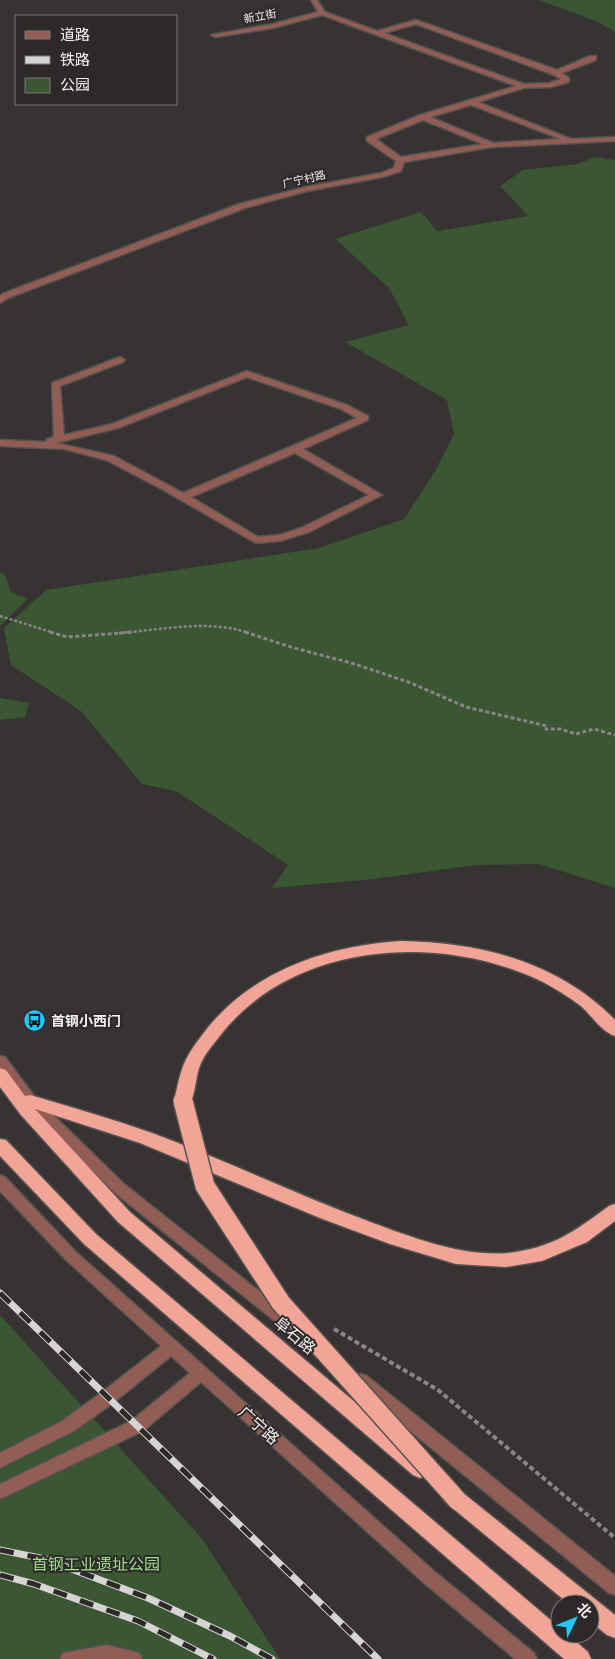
<svg xmlns="http://www.w3.org/2000/svg" width="615" height="1659" font-family="'DM Sans','Noto Sans SC',sans-serif">
<style>
.green{fill:#3a5632}
.lines{fill:none;stroke-linecap:round;stroke-linejoin:round}
.minor-casing{stroke:#545251;stroke-width:3}
.highway-casing{stroke:#545251;stroke-width:3}
.path-far2{stroke:#898685;stroke-width:2.5;stroke-dasharray:3 2;stroke-linecap:butt}
.path-far1{stroke:#898685;stroke-width:3;stroke-dasharray:4 2.5;stroke-linecap:butt}
.path{stroke:#898685;stroke-width:4;stroke-dasharray:5 3;stroke-linecap:butt}
.minor{fill:#925d54;fill-rule:evenodd}
.highway{fill:#f2a496;fill-rule:evenodd}
.rail-casing{stroke:#d7d5d4;stroke-width:7}
.rail{stroke:#2c2928;stroke-width:5;stroke-dasharray:14;stroke-linecap:butt}
.highway-bridge-casing{stroke:#545251;stroke-width:22;stroke-linecap:butt}
.highway-bridge{stroke:#f2a496;stroke-width:19}
.labels{text-anchor:middle;stroke-width:4;stroke-linejoin:round;paint-order:stroke}
.far-street-label{font-size:11px;fill:#f4f2f1;stroke:#2c2928}
.poi-label{font-size:14px;font-weight:bold;fill:#f4f2f1;stroke:#2c2928;text-anchor:start}
.near-street-label{font-size:16px;fill:#f4f2f1;stroke:#2c2928}
.near-park-label{font-size:16px;fill:#9fde8b;stroke:#2c2928}
</style>
<rect width="100%" height="100%" fill="#363332"/>
<path class="green" d="M539,0H615V32L598,22Z
M595,157L615,160V888L539,864L476,865L374,879L272,888L288,865L176,791L142,784L81,711L11,665L4,628L46,590L319,548L404,519L434,473L454,434L447,400L345,342L409,325L389,288L335,239L421,212L437,231L528,216L500,186L523,170L578,164Z
M0,573H4L11,592L28,599L0,626Z
M0,698L29,703L25,717L0,720Z
M0,1315L203,1540L280,1659H0Z"/>
<g class="lines">
<defs>
<path id="minor" d="M311,0H317L325,12L377,31L416,20L557,70L590,56H596V60L562,73L569,78V82L551,87L524,88L478,102L571,139L615,137V141L492,147L404,162L401,171L383,177L307,191L245,208L8,298L0,303V296L2,294L239,204L306,187L381,173L394,168L396,161L367,141V137L420,115L516,86L322,15L273,28L215,37L211,35L273,24L318,12ZM416,24L554,75L561,79L550,83L524,84L384,33ZM471,105L561,139L493,143L430,117ZM423,120L483,144L401,157L376,139Z
M120,357L125,360L123,362L60,386L64,435L112,424L247,371L347,405L368,416V420L303,449L382,495L309,532L280,541L256,543L160,488L106,460L64,449L0,446V440L46,442L47,439L54,437L52,383ZM247,377L341,409L357,418L183,493L114,456L56,443L118,428ZM295,453L369,495L301,528L279,535L258,537L191,497Z
M0,1056L5,1057L35,1097L124,1184L298,1322L300,1326L298,1330L292,1332L286,1330L114,1192L25,1105L0,1071Z
M0,1175L5,1177L76,1252L435,1572L534,1653L537,1659H515L423,1582L201,1382L143,1431L0,1499V1484L131,1421L190,1373L171,1356L113,1403L74,1431L0,1468V1453L62,1421L101,1393L161,1346L66,1260L0,1191Z
M361,1374L367,1376L615,1576V1595L609,1593L355,1386L353,1381L355,1376Z
M107,1645L139,1653L142,1659H60L63,1653Z"/>
<path id="highway" d="M401,941C479,942 559,962 615,1020V1036C602,1032 591,1015 581,1006C569,997 556,989 543,982C440,932 292,941 219,1037C210,1048 201,1059 198,1072C195,1083 195,1096 189,1105L183,1107L177,1105L174,1101C177,1089 179,1076 184,1064C188,1054 194,1046 200,1038C246,973 324,946 401,941Z
M0,1068L6,1070L25,1096L30,1095C71,1107 112,1119 152,1133C227,1161 298,1195 373,1223C414,1238 463,1257 508,1253C552,1248 574,1232 609,1206L615,1204V1221L587,1242L542,1261L506,1267L456,1264L390,1244L320,1218L140,1143L35,1109L130,1212L427,1463L430,1469L427,1475L420,1478L413,1475L118,1222L21,1115L0,1087Z
M0,1139L6,1140L96,1234L560,1628V1634H567L588,1652L591,1659H564L84,1244L0,1156Z
M451,1486L458,1489L615,1615V1638L607,1635L590,1621V1604H569L444,1501L441,1495L444,1489Z"/>
</defs>
<use href="#minor" class="minor-casing"/>
<use href="#highway" class="highway-casing"/>
<path class="path-far2" d="M0,616L54,633
M119,633C161,630 208,619 249,633"/>
<path class="path-far1" d="M50,632L67,637L134,632
M245,632L294,648L355,664L411,683L466,707L547,726L546,729H560L576,734L594,729L615,735"/>
<path class="path" d="M334,1329L438,1390L615,1538"/>
<use href="#minor" class="minor"/>
<use href="#highway" class="highway"/>
<defs>
<path id="rail" d="M0,1293L378,1659
M0,1550L45,1559L148,1598L230,1636L272,1659
M0,1575L34,1584L138,1621L213,1659"/>
</defs>
<use href="#rail" class="rail-casing"/>
<use href="#rail" class="rail"/>
<defs>
<path id="highway-bridge" d="M183,1101L205,1186L281,1303L458,1501"/>
</defs>
<use href="#highway-bridge" class="highway-bridge-casing"/>
<use href="#highway-bridge" class="highway-bridge"/>
</g>
<defs>
<symbol id="bus-disc" viewBox="-11 -11 22 22"><circle r="9.5" fill="#1fc9fd" stroke="#2c2928"/><path d="M-5-6H5V4H4V6H2V4H-2V6H-4V4H-5ZM-3.5-4V0h7V-4ZM-3.5 1.2v1.5H-2V1.2ZM2 1.2v1.5H3.5V1.2Z" fill="#111"/></symbol>
</defs>
<g fill-rule="evenodd">
<use href="#bus-disc" x="22" y="1008" width="25" height="25"/>
</g>
<g class="labels">
<g class="far-street-label">
<text transform="translate(260 16) rotate(-11)" y="4">新立街</text>
<text transform="translate(304 179) rotate(-13)" y="4">广宁村路</text>
</g>
<g class="poi-label">
<text x="51" y="1026">首钢小西门</text>
</g>
<g class="near-street-label">
<text transform="translate(295 1335) rotate(40)" y="6">阜石路</text>
<text transform="translate(259 1425) rotate(42)" y="6">广宁路</text>
</g>
<g class="near-park-label">
<text x="96" y="1570">首钢工业遗址公园</text>
</g>
</g>
<rect x="15" y="15" width="162" height="90" fill="#2c2928" stroke="#7c7978"/>
<rect x="25" y="31" width="25" height="8" fill="#925d54" stroke="#7c7978"/>
<text x="60" y="40" font-size="15" fill="#f4f2f1">道路</text>
<rect x="25" y="56" width="25" height="8" fill="#d7d5d4" stroke="#7c7978"/>
<text x="60" y="65" font-size="15" fill="#f4f2f1">铁路</text>
<rect x="25" y="78" width="25" height="15" fill="#3a5632" stroke="#7c7978"/>
<text x="60" y="90" font-size="15" fill="#f4f2f1">公园</text>
<g transform="translate(575 1619) rotate(47)"><circle r="24" fill="#2c2928" stroke="#7c7978"/>
<path d="M0-4L9 19L0 12L-9 19Z" fill="#1fc9fd"/>
<text y="-8" font-size="14" font-weight="bold" text-anchor="middle" fill="#f4f2f1">北</text>
</g>
</svg>
